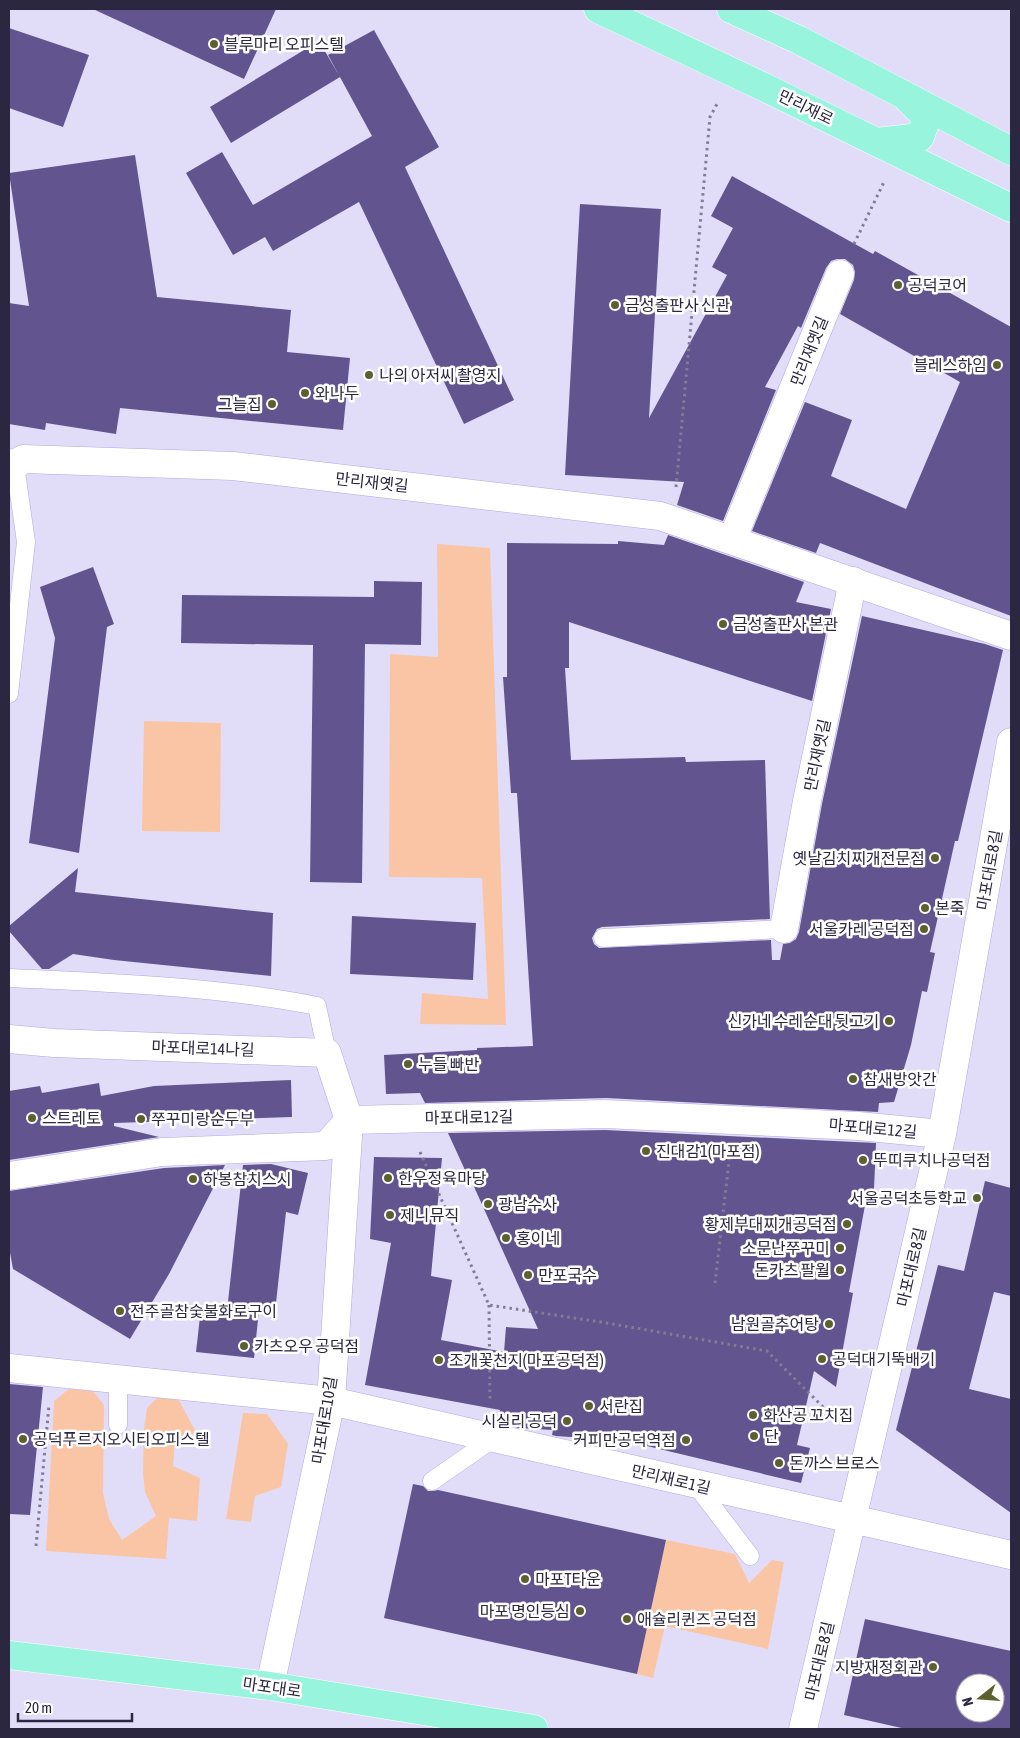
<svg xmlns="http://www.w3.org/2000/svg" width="1020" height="1738" font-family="'Asap Condensed','Noto Sans KR',sans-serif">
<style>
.green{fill:#f9c5a5}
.building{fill:#62558f;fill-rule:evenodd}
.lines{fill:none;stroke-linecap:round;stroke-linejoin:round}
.service-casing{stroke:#b2a6e6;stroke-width:19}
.minor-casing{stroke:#b2a6e6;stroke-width:29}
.tertiary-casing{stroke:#b2a6e6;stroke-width:29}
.primary-casing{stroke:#fff;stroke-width:29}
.path{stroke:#827d97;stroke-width:3;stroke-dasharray:2.5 4;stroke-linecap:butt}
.service{stroke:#fff;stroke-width:18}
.minor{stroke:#fff;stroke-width:28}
.tertiary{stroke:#fff;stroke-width:28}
.primary{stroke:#98f4dd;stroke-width:28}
.poi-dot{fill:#5c602e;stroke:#fff;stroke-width:2}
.labels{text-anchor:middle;stroke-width:5;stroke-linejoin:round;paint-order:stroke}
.poi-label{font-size:16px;fill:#2c2740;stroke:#fff;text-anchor:start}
.street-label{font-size:16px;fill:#2c2740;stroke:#fff}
</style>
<rect width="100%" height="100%" fill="#e1ddf8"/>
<path class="green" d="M437,544L490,548L506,1025L420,1024L422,993L488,999L482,878L389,877L390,654L438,657Z
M144,721L221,723L220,832L142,831Z
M69,1389L93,1391L104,1405L103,1493L109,1519L122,1540L156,1516L145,1492L143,1473L144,1429L147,1408L158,1397L176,1395L196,1432L175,1441L173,1466L200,1478L197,1521L169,1518L166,1559L46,1551L54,1401Z
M243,1413L267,1414L288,1444L281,1487L255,1496L251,1522L226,1519Z
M666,1540L735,1554L749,1583L772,1560L784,1562L768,1649L665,1626L653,1678L637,1674Z"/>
<path class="building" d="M93,9H276L244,79Z
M9,28L89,55L63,127L9,108Z
M374,30L439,147L405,167L514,400L464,424L359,202L273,251L265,237L233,255L186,173L222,152L253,205L372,136L328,55Z
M319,41L340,77L231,143L210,107Z
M135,155L157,297L291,310L287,352L350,358L343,430L120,408L116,434L46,423L45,430L9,424V303L29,306L9,173Z
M732,176L873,254L875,251L1011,327V616L820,543L816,553L752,531L805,402L852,420L831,476L906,509L960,382L840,314L854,280L855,272L853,265L845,259H837L831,261L826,268L801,328L798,326L765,387L776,390L723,521L677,505L684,482L565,475L580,204L661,209L649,418L727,275L712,267L733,228L711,216Z
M668,535L804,582L796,602L831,609L812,701L569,622V668H565L571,760L685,757L686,762L765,760L770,919L602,927L597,929L592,938L594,944L599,948L771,940L772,960H780L783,944L790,943L796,939L799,932L822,804L862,616L985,644L1003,650L958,841H955L930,952L935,953L927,992L922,991L911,1045L894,1102L879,1103L878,1112L606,1098L425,1103L420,1093L386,1094L384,1055L477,1050V1048L533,1046L517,793H511L503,677H507V543L618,544V541L664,545Z
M93,567L114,624L107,627L79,853L29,843L55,638L40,587Z
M374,581L422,582L421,645L365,644L362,883L310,882L313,645L181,643L182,595L374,597Z
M78,868L75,892L273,913L271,976L114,960L73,954L49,969H42L9,931V926Z
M352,916L476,923L473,980L350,974Z
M291,1080L292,1117L114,1123V1126L159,1137L9,1160V1091L40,1086L42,1093L99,1083L101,1096L154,1086Z
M605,1130L876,1143L874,1189H868L849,1292L853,1293L836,1387L814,1371L797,1445L810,1448L801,1483L626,1441L556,1436L552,1435L553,1430L519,1428L499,1423L500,1410L365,1385L391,1243L370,1239L374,1157L442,1158L431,1276L452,1280L441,1340L504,1352L506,1327L538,1329L471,1180L470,1181L448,1133Z
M271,1164L308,1173L298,1215L286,1212L275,1312L259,1310L254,1358L196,1352L201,1308L227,1311L243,1165Z
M225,1165L169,1274L130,1339L13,1269L9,1247V1191L164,1168Z
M985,1181L1011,1188V1296L994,1292L969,1389L1011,1399V1513L896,1430L938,1265L964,1271Z
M9,1384L43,1387L30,1515L9,1514Z
M413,1484L423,1486L428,1491H433L438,1490L666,1540L637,1674L384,1618Z
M865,1619L1011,1651V1729H906L844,1715ZM965,1683H995V1713H965Z"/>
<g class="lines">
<defs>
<path id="service" d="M9,694L26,542L15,465
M603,938L784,929
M9,978C111,983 216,986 317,1006L327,1053
M118,1425V1379
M432,1481L494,1438
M696,1485L750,1556"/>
<path id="minor" d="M784,929L807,801L853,581
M9,1039L54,1043L327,1053L349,1120L331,1401L270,1686
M9,1176L162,1152L326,1146L349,1120L605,1114L858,1126L942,1134
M9,1368L331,1401L1011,1555
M803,1729L942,1134L1011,742"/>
<path id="tertiary" d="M9,463L15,465L23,459L233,466L660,516L1011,636
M732,540L840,274"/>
<path id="primary" d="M598,9L766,88L1011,208
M731,9L799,40L1011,151
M877,142L920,137L927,118L908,99
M9,1655L270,1686L534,1729"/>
</defs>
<use href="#service" class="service-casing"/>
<use href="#minor" class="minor-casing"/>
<use href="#tertiary" class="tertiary-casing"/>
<use href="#primary" class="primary-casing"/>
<path class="path" d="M854,244L884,182
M676,487L710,117L718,102
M420,1152L489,1305L607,1323L767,1351L839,1423
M715,1283L730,1153
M489,1305L490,1402
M36,1546L49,1405"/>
<use href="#service" class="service"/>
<use href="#minor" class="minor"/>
<use href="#tertiary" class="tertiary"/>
<use href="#primary" class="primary"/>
</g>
<g class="poi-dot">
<circle cx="214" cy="44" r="5"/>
<circle cx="898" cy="285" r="5"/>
<circle cx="615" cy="305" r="5"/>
<circle cx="997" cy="365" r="5"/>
<circle cx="369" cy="375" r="5"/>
<circle cx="305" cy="393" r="5"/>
<circle cx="272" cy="404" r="5"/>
<circle cx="723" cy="624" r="5"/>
<circle cx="935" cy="858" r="5"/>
<circle cx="925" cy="908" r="5"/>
<circle cx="924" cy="929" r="5"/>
<circle cx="889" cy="1021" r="5"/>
<circle cx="408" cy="1064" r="5"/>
<circle cx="853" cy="1079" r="5"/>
<circle cx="32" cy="1118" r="5"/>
<circle cx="141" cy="1119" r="5"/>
<circle cx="646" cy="1151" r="5"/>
<circle cx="863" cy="1160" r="5"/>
<circle cx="388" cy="1178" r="5"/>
<circle cx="193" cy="1179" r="5"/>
<circle cx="977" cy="1198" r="5"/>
<circle cx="488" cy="1204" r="5"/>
<circle cx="390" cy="1215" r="5"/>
<circle cx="847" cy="1224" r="5"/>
<circle cx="506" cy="1238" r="5"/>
<circle cx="840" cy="1248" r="5"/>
<circle cx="840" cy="1270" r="5"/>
<circle cx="528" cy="1275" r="5"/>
<circle cx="120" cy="1311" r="5"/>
<circle cx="829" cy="1324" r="5"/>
<circle cx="244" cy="1346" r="5"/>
<circle cx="822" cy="1359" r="5"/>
<circle cx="439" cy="1360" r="5"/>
<circle cx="589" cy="1406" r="5"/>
<circle cx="753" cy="1415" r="5"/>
<circle cx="567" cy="1421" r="5"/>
<circle cx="754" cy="1436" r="5"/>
<circle cx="23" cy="1439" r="5"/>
<circle cx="686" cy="1440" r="5"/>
<circle cx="779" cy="1463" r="5"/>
<circle cx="525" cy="1579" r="5"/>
<circle cx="580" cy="1611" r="5"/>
<circle cx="627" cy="1619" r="5"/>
<circle cx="933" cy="1667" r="5"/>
</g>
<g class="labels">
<g class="poi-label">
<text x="224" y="50">블루마리 오피스텔</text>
<text x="908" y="291">공덕코어</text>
<text x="625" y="311">금성출판사 신관</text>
<text x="987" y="371" text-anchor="end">블레스하임</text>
<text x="379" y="381">나의 아저씨 촬영지</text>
<text x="315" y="399">와나두</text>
<text x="262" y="410" text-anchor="end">그늘집</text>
<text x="733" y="630">금성출판사 본관</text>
<text x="925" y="864" text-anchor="end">옛날김치찌개전문점</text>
<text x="935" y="914">본죽</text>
<text x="914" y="935" text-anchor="end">서울카레 공덕점</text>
<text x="879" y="1027" text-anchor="end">신가네 수레순대 뒷고기</text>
<text x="418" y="1070">누들 빠반</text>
<text x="863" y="1085">참새방앗간</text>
<text x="42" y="1124">스트레토</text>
<text x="151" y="1125">쭈꾸미랑순두부</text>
<text x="656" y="1157">진대감1(마포점)</text>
<text x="873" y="1166">뚜띠쿠치나공덕점</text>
<text x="398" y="1184">한우정육마당</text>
<text x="203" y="1185">하봉참치스시</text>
<text x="967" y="1204" text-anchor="end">서울공덕초등학교</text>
<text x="498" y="1210">광남수사</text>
<text x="400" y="1221">제니뮤직</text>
<text x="837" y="1230" text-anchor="end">황제부대찌개공덕점</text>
<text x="516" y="1244">홍이네</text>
<text x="830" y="1254" text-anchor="end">소문난쭈꾸미</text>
<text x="830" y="1276" text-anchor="end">돈카츠 팔월</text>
<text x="538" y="1281">만포국수</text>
<text x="130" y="1317">전주골참숯불화로구이</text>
<text x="819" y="1330" text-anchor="end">남원골추어탕</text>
<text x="254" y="1352">카츠오우 공덕점</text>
<text x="832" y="1365">공덕대기뚝배기</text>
<text x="449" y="1366">조개꽃천지(마포공덕점)</text>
<text x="599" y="1412">서란집</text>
<text x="763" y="1421">화산공 꼬치집</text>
<text x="557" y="1427" text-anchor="end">시실리 공덕</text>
<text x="764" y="1442">단</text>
<text x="33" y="1445">공덕푸르지오시티오피스텔</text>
<text x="676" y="1446" text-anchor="end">커피만공덕역점</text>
<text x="789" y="1469">돈까스 브로스</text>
<text x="535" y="1585">마포T타운</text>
<text x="570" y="1617" text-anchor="end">마포 명인등심</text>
<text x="637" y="1625">애슐리퀸즈 공덕점</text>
<text x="923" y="1673" text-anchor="end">지방재정회관</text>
</g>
<g class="street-label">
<text transform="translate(806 107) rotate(26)" y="6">만리재로</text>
<text transform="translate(809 351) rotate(-68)" y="6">만리재옛길</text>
<text transform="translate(372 482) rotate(6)" y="6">만리재옛길</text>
<text transform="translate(817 755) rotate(-78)" y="6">만리재옛길</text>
<text transform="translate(989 870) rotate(-80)" y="6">마포대로8길</text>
<text transform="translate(203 1048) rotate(2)" y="6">마포대로14나길</text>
<text transform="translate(469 1117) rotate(-1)" y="6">마포대로12길</text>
<text transform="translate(873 1128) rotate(5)" y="6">마포대로12길</text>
<text transform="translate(911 1267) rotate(-77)" y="6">마포대로8길</text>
<text transform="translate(324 1420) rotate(-81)" y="6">마포대로10길</text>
<text transform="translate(671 1479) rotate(13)" y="6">만리재로1길</text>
<text transform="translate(819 1661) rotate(-77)" y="6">마포대로8길</text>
<text transform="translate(272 1687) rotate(8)" y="6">마포대로</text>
</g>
</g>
<rect width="1020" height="1738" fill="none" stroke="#2c2740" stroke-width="20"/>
<g transform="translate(980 1698) rotate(253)"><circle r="24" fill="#ffffff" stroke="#aba9b3"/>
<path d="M0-4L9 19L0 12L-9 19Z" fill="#5c602e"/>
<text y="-8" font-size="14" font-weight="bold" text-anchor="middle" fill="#2c2740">N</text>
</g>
<path d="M18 1713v8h114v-8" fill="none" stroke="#2c2740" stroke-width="2.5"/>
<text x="25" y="1713" font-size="15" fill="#2c2740" stroke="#ffffff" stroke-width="4" paint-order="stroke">20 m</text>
</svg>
